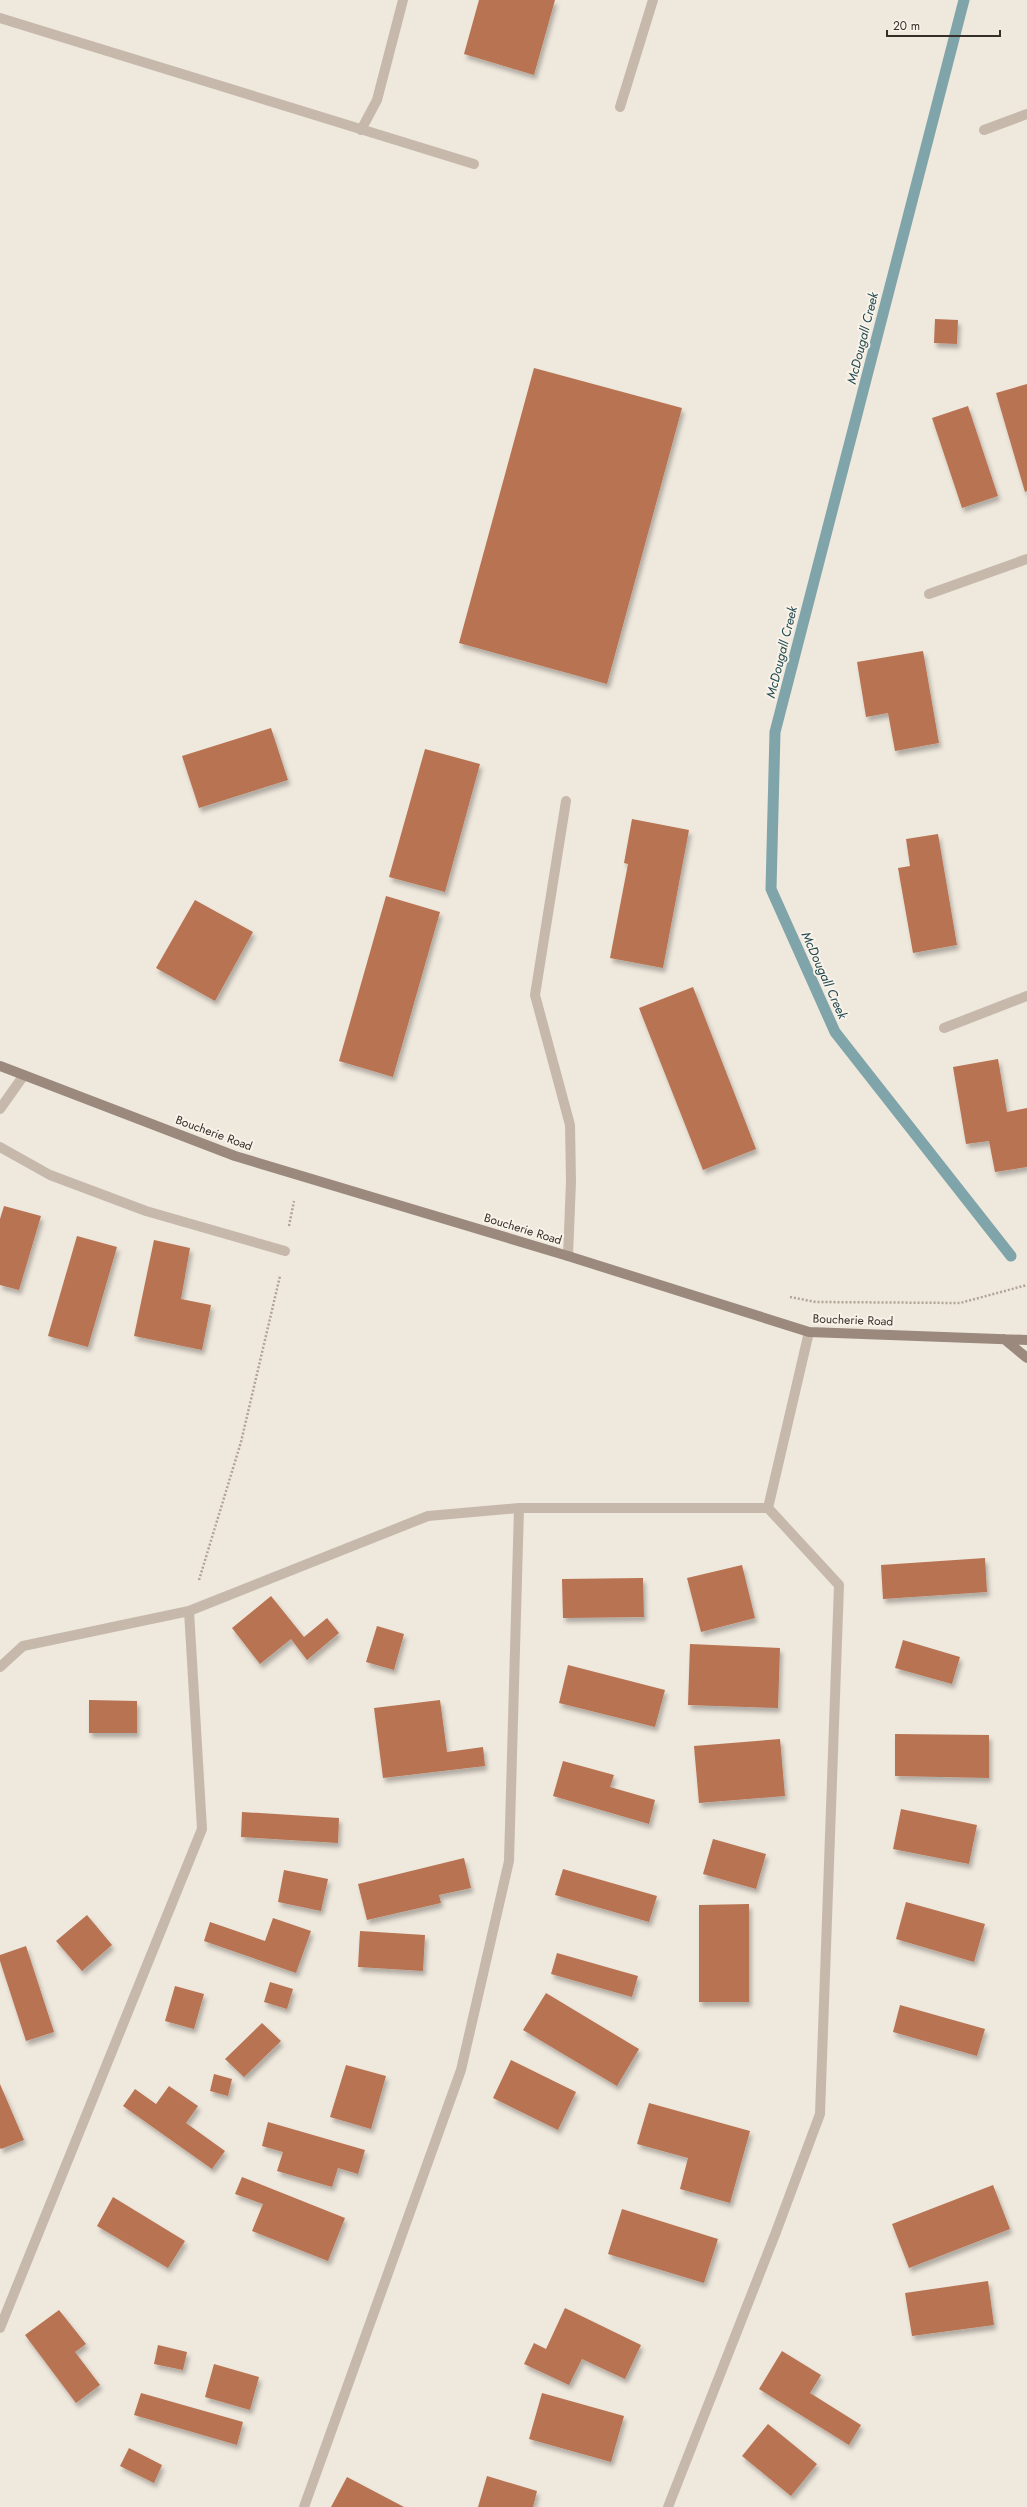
<svg xmlns="http://www.w3.org/2000/svg" width="1027" height="2507" font-family="Jost,sans-serif">
<style>
.lines{fill:none;stroke-linecap:round;stroke-linejoin:round}
.stream{stroke:#7fa4a9;stroke-width:11}
.building{fill:#b87352;filter:url(#shadow)}
.path{stroke:#b2a495;stroke-width:2.5;stroke-dasharray:2 2;stroke-linecap:butt}
.service{stroke:#c6b9ab;stroke-width:10}
.minor{stroke:#c6b9ab;stroke-width:10}
.secondary{stroke:#9a897c;stroke-width:10}
.labels{text-anchor:middle;stroke-width:4;stroke-linejoin:round;paint-order:stroke}
.street-label{font-size:12px;fill:#352e29;stroke:#f8f2e9}
.water-label{font-size:13px;font-style:italic;fill:#234b52;stroke:#f8f2e9}
</style>
<defs>
<filter id="shadow"><feDropShadow dx="2.5" dy="4.5" stdDeviation="2" flood-color="#0004"/></filter>
</defs>
<rect width="100%" height="100%" fill="#efe8dd"/>
<g class="lines">
<path class="stream" d="M964,0L775,732L771,889L835,1032L1011,1256"/>
</g>
<path class="building" d="M479,0H555L534,75L464,54Z
M935,319L958,320L957,344L934,343Z
M534,368L682,408L607,684L459,643Z
M1027,384V491L1025,492L996,393Z
M968,406L998,496L962,508L932,418Z
M923,651L939,743L895,751L888,713L866,717L857,662Z
M271,728L288,780L199,808L182,756Z
M425,749L480,764L445,892L389,877Z
M632,819L689,830L663,968L610,958L628,864L624,863Z
M938,834L957,945L913,953L898,868L910,866L906,839Z
M386,896L440,912L393,1077L339,1061Z
M195,900L253,932L215,1001L156,968Z
M693,987L756,1149L703,1170L639,1008Z
M998,1059L1007,1112L1027,1108V1167L995,1172L989,1141L966,1144L953,1067Z
M4,1206L41,1216L19,1290L0,1285V1219Z
M77,1236L117,1247L88,1347L48,1336Z
M154,1240L190,1248L181,1299L211,1305L202,1350L134,1336Z
M985,1558L987,1592L883,1599L881,1565Z
M742,1565L755,1618L701,1632L687,1578Z
M643,1578L644,1617L563,1618L562,1579Z
M271,1596L304,1637L327,1618L339,1633L307,1660L291,1639L260,1664L232,1628Z
M377,1626L404,1634L394,1670L366,1662Z
M903,1640L960,1657L952,1684L895,1668Z
M690,1644L780,1648L778,1708L688,1705Z
M568,1665L665,1690L655,1727L559,1703Z
M89,1700L137,1701V1733H89Z
M440,1700L447,1752L483,1747L485,1766L383,1778L374,1708Z
M895,1734L989,1735V1778L895,1776Z
M780,1739L785,1796L699,1803L694,1746Z
M563,1761L614,1775L610,1787L655,1800L649,1824L553,1796Z
M901,1809L977,1825L969,1864L893,1849Z
M242,1812L339,1818L338,1843L241,1837Z
M713,1839L766,1854L756,1889L703,1874Z
M464,1858L471,1888L439,1895L441,1903L367,1920L358,1884Z
M563,1869L657,1896L649,1922L555,1895Z
M284,1870L328,1879L321,1911L278,1902Z
M906,1902L985,1924L974,1962L896,1939Z
M749,1904V2002H699V1905Z
M87,1915L112,1945L82,1971L56,1941Z
M273,1918L311,1931L296,1973L204,1941L210,1922L265,1941Z
M360,1931L425,1935L423,1971L358,1967Z
M26,1946L54,2032L26,2041L0,1961V1955Z
M557,1953L638,1976L632,1997L551,1974Z
M270,1982L293,1989L287,2009L264,2002Z
M175,1986L204,1994L194,2029L165,2021Z
M546,1993L639,2049L617,2086L523,2030Z
M900,2005L985,2029L977,2056L893,2032Z
M262,2023L281,2041L244,2077L225,2059Z
M511,2060L576,2092L558,2130L493,2098Z
M346,2065L386,2076L371,2129L330,2117Z
M214,2074L232,2079L228,2096L210,2091Z
M0,2084L24,2140L1,2149L0,2148Z
M169,2086L198,2106L186,2123L225,2151L212,2169L123,2106L135,2089L156,2104Z
M649,2103L750,2131L730,2203L680,2189L688,2158L637,2144Z
M268,2122L365,2150L358,2174L338,2168L332,2187L277,2171L283,2152L262,2146Z
M242,2177L345,2218L328,2261L252,2231L263,2204L235,2194Z
M993,2185L1010,2229L909,2268L892,2224Z
M113,2197L185,2241L168,2268L97,2226Z
M622,2209L718,2239L704,2283L608,2254Z
M988,2281L994,2325L912,2336L905,2293Z
M565,2308L641,2345L625,2379L582,2359L569,2385L524,2364L534,2343L546,2349Z
M59,2310L86,2344L75,2352L100,2385L76,2403L25,2335Z
M158,2345L187,2352L183,2370L154,2364Z
M782,2351L821,2375L810,2393L861,2425L849,2445L759,2389Z
M214,2364L259,2377L250,2410L205,2397Z
M141,2393L243,2422L237,2445L134,2415Z
M542,2393L624,2416L611,2462L529,2439Z
M768,2424L817,2464L791,2496L742,2456Z
M129,2448L162,2465L154,2483L120,2466Z
M487,2476L537,2491L533,2507H478Z
M347,2477L404,2507H331Z"/>
<g class="lines">
<path class="path" d="M289,1226L294,1201
M790,1297L816,1302L960,1303L1027,1285
M199,1580L241,1442L280,1276"/>
<path class="service" d="M0,18L474,164
M620,107L653,0
M361,130L377,100L403,0
M984,130L1027,114
M929,594L1027,559
M566,801L535,995L570,1125L571,1181L568,1256
M944,1028L1027,996
M0,1109L24,1075
M0,1147L50,1175L146,1211L285,1251"/>
<path class="minor" d="M768,1508L809,1332
M0,1667L23,1646L189,1611L428,1516L519,1508H768L839,1585L820,2114L776,2232L668,2507
M0,2328L202,1829L189,1611
M304,2507L461,2070L509,1861L519,1508"/>
<path class="secondary" d="M0,1066L235,1156L568,1256L809,1332L1027,1340
M1004,1339L1027,1358"/>
</g>
<g class="labels">
<g class="street-label">
<text transform="translate(214 1133) rotate(20)" y="4">Boucherie Road</text>
<text transform="translate(523 1229) rotate(17)" y="4">Boucherie Road</text>
<text transform="translate(853 1320) rotate(2)" y="4">Boucherie Road</text>
</g>
<g class="water-label">
<text transform="translate(862 338) rotate(-76)" y="5">McDougall Creek</text>
<text transform="translate(781 652) rotate(-76)" y="5">McDougall Creek</text>
<text transform="translate(825 975) rotate(66)" y="5">McDougall Creek</text>
</g>
</g>
<path d="M887 30v6h113v-6" fill="none" stroke="#352e29" stroke-width="2"/>
<text x="893" y="30" font-size="12" fill="#352e29" stroke="#f8f2e9" stroke-width="3" paint-order="stroke">20 m</text>
</svg>
